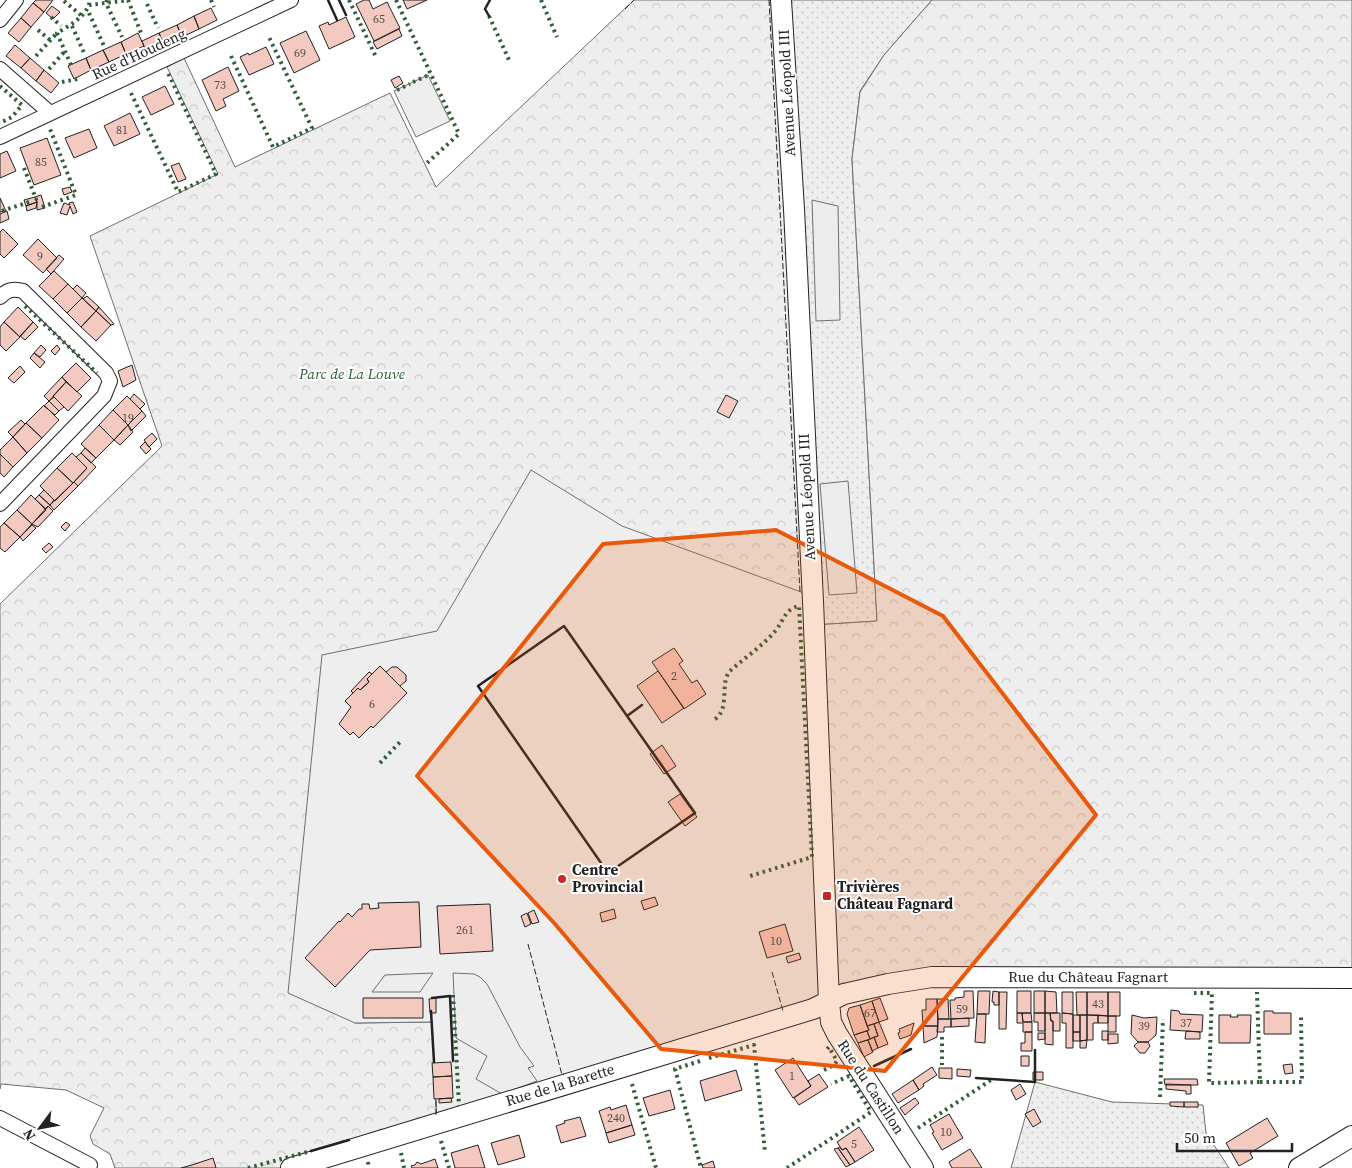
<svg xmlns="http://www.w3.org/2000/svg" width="1352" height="1168" font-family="'Source Serif 4',serif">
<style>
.grass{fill:url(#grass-dots);stroke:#6f6f6f}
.forest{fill:url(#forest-crowns);stroke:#6f6f6f}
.garden{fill:#eee;stroke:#6f6f6f}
.parking{fill:#ededed;stroke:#6f6f6f}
.building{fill:#f3c9c0;stroke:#222}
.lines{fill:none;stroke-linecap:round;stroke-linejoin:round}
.street-casing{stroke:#222;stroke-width:16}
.secondary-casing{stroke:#222;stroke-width:22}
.street{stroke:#fff;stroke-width:14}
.secondary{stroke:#fff;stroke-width:20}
.hedge{stroke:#2f5e38;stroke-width:4;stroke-dasharray:2.5 4;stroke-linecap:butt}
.fence{stroke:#222;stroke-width:1;stroke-dasharray:6 2.5;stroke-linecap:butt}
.wall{stroke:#222;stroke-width:2.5}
.marked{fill:#e8590c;fill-opacity:0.2;stroke:#e8590c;stroke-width:4;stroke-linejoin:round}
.poi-dot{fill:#c62828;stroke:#fff;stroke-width:2}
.labels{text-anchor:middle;stroke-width:4;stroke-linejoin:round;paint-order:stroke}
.number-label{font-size:12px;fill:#564c4a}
.street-label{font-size:15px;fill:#222;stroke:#fff}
.park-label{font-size:15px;font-style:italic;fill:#2f5e38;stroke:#fff}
.poi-label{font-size:15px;font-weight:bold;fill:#222;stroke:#fff;text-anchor:start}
</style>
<defs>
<pattern id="grass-dots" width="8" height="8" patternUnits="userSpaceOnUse" patternTransform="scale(1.25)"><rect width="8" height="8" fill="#eee"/><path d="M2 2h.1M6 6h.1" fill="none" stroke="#ccc" stroke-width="1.8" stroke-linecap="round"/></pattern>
<pattern id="forest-crowns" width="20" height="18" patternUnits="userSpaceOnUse" patternTransform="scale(1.25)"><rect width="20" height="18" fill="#eee"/><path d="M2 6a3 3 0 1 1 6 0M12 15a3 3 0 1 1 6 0" fill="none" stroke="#ccc"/></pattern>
</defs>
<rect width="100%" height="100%" fill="#fff"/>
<path class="grass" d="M781,0H932L884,55L860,91L852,159L877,621L814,625Z
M1035,1082L1112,1102L1203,1105L1206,1133L1229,1168H1011Z"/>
<path class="forest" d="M634,0H781L812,596L355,1023L432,1022L437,1123L287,1168H115L110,1154L93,1144L90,1136L104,1108L66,1090L1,1084L0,1089V604L162,446L90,236L218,174L167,67L184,58L235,167L390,93L436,187Z
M932,0H1352V978L932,977L829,1002L814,625L877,621L852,159L860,92L884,55Z"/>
<path class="garden" d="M428,75L450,121L416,137L394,91Z
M531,470L622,526L812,596L829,995L437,1123L432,1022L355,1023L288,993L322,655L437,631Z"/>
<path class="parking" d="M812,200L838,206L840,320L816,321Z
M848,481L857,593L829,595L820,484Z
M433,973L420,992H372L385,975Z
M453,973L474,974L480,977L487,984L520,1047L534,1066L528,1068L537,1081L502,1094L476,1079L487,1056L456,1038Z"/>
<path class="building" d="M36,0H53L44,12L33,3Z
M364,0H369L373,9L387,2L400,28L374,41L356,4Z
M403,0H427L407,9Z
M33,3L44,12L31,27L21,18Z
M52,6L60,12L53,19L46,13Z
M211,8L217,20L199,29L194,16Z
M194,16L199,29L182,37L177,25Z
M346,17L355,37L329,49L319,26L328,22L329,25Z
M21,18L31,27L19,42L8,33Z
M177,25L182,37L164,45L159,33Z
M399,29L402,36L377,49L373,42Z
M306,31L320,60L294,73L280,43Z
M138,33L144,46L126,54L121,42Z
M159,33L164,45L147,54L142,41Z
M121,42L126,54L109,62L103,50Z
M15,45L30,58L21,68L6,56Z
M266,47L274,64L249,75L240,57L248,53L249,55Z
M103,50L109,62L91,70L86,58Z
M30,58L44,70L36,81L21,68Z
M86,58L91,70L74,79L68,66Z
M228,67L239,91L223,99L226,106L216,111L202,80Z
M44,70L59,83L51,93L36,81Z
M399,76L403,83L395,88L391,80Z
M165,86L174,104L151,115L142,97Z
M130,113L140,134L114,146L104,126Z
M89,129L97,148L74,158L65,138Z
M47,138L61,175L34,185L20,148Z
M7,151L16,171L0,178V154Z
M179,163L186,179L178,182L171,166Z
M70,187L72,192L64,195L62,189Z
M41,195L45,208L37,210V202L35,197Z
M35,197L37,202L26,206L24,200Z
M0,198L6,211L0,212Z
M37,202L36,208L27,211L26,206Z
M73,202L77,212L73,214L70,206L67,215L60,213L64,203L70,205L69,203Z
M7,211L9,219L0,223V214Z
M3,229L18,244L4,258L0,254V232Z
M38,239L57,258L43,273L23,255Z
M59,255L64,259L51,274L46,269Z
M54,271L68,284L53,299L39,286Z
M68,284L82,298L67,313L53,299Z
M77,285L86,293L82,298L73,289Z
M87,296L99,307L96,311L83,299Z
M82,298L96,311L81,327L67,313Z
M18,307L33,322L20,337L4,322Z
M99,307L114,324L111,325L96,311Z
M96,311L111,325L96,341L81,327Z
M4,322L20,337L6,351L0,345V327Z
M33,322L38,327L25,340L20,336Z
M41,345L46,350L40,357L34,353Z
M57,345L60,349L55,355L51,351Z
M34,353L45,362L40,368L30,358Z
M76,363L91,378L77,392L62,377Z
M132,365L136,380L123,387L118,371Z
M20,366L25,372L14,383L8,378Z
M62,377L66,382L49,401L44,396Z
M66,382L82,396L68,411L53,396Z
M134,394L145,404L140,409L130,399Z
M726,395L738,401L729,418L717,412Z
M127,396L142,411L128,425L113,410Z
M54,397L64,407L59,411L49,401Z
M49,401L59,411L55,415L44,406Z
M44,405L59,420L42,438L26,423Z
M113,410L128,425L114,440L99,425Z
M142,411L146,416L131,431L128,425Z
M21,420L25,424L13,437L8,432Z
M26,423L42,438L27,453L13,437Z
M99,425L114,440L96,458L81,444Z
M128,425L133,432L120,445L114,440Z
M152,433L157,439L149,447L144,440Z
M13,437L27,453L13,467L0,454V450Z
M145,442L151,449L146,454L140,447Z
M85,448L96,458L91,463L81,453Z
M72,453L87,468L73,483L57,468Z
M81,453L96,467L78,486L74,482L87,468L76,457Z
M0,454L13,467L4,477L0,473Z
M57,468L73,483L55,501L40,486Z
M74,482L78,486L54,510L50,505Z
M44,490L54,500L50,505L39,495Z
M31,495L46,510L32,524L17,510Z
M39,495L50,505L46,509L35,499Z
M48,506L53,511L38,527L32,524Z
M17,510L32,524L20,537L4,523Z
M66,522L70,525L65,531L61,527Z
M4,523L20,537L5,552L0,548V527Z
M32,525L36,528L23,541L20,537Z
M49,543L53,547L46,553L42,549Z
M674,648L683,661L679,664L692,683L697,680L706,694L684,709L652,662Z
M380,666L407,693L373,728L371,726L359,738L353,732L350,735L339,724L351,707L345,701L358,688L360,690L369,682L367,679Z
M392,667H397L406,675V681L400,686L386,672Z
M658,671L684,708L662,723L637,686Z
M369,672L372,674L367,679L369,682L360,690L358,688L353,693L351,691Z
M662,745L676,766L664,774L650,754Z
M680,794L697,817L685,826L668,802Z
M655,897L658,905L644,910L641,901Z
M419,902L421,947L370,950L335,987L305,958L339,921L340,922L348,913L352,917L359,909H362V904H369L370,909L379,908L378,903Z
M490,904L493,951L440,954L437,906Z
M614,909L616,918L602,922L600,913Z
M534,910L539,922L532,924L528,913Z
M527,913L531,924L525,927L521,916Z
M785,924L793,951L767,958L759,932Z
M799,953L801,959L788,963L786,957Z
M964,991H973L974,1018L951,1019L950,1000H955V998L964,997Z
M978,991H990L989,1014H977Z
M993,991L999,992V1005H994V1002H992Z
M1017,991H1031V1013H1017Z
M1034,991H1045V1013H1034Z
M1045,991L1056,992L1057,1013H1045Z
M999,992H1007L1006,1029H999Z
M1062,992H1073V1014L1062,1013Z
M1076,992H1087V1015H1077Z
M1087,992H1108V1016L1087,1015Z
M1108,992H1120V1016H1108Z
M363,998H423V1018H363Z
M436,998V1013H430L429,999Z
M880,998L888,1019L879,1022L872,1001Z
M926,999H937L938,1026H923L922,1010H926Z
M937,999H948L949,1019H938Z
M872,1001L879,1022L867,1026L860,1005Z
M860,1005L869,1030L854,1035L847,1014L849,1008Z
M1171,1010L1179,1011L1180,1014L1203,1015L1202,1032L1170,1030Z
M1264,1011H1273V1013H1291V1034H1264Z
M1017,1013H1022L1023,1022H1032V1032H1023V1023H1017Z
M1022,1013H1031L1032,1022H1023Z
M1034,1013H1045V1031H1038V1022H1034Z
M1045,1013H1050L1051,1021H1053V1045L1045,1044Z
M1050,1013H1060V1031H1053V1021H1051Z
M1062,1013L1073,1014V1048H1066V1023H1062Z
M977,1014H986L985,1043L975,1042Z
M1073,1015H1080V1032H1073Z
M1080,1015H1087V1040L1080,1041Z
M1087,1015H1098V1023H1093V1040H1087Z
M1098,1015L1108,1016V1023H1098Z
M1132,1015L1144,1018L1157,1017L1156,1035L1148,1042H1138L1131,1034Z
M1219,1015H1231L1230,1017H1238L1237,1015H1251L1250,1043H1219Z
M1108,1016H1116V1032H1108Z
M969,1018V1026L951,1027V1019Z
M938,1019H951V1027H944V1032H937Z
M879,1022L888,1044L878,1048L874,1037L878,1036L874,1024Z
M914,1023L911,1035L900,1039L898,1033L900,1032L899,1029Z
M874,1024L878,1036L870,1039L867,1031L869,1030L867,1026Z
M923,1026H938L937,1037L924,1043Z
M867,1031L870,1039L858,1043L854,1035Z
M1102,1031H1108V1040H1102Z
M1186,1031L1200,1032V1039H1185Z
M1025,1032H1032V1051H1021V1043H1025Z
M1073,1032H1080V1041H1073Z
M1038,1033H1045V1039L1038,1040Z
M1108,1034H1118V1043L1108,1044Z
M874,1037L878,1048L872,1051L868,1040Z
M868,1040L873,1052L864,1057L858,1043Z
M1087,1040L1086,1048H1080V1041Z
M1138,1042H1148L1150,1046L1145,1053H1140L1134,1046Z
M1021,1056H1029V1066H1021Z
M793,1058L811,1086L793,1098L775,1070Z
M451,1062L452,1076L433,1077L432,1063Z
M1292,1064L1293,1073L1285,1074L1283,1065Z
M932,1067L937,1075L923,1084L924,1086L919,1090L913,1080Z
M939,1068H952V1079L939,1078Z
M957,1069L971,1070L970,1077L957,1076Z
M736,1070L742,1090L705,1101L700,1081Z
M1033,1072H1043V1080H1033Z
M819,1074L828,1087L799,1105L794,1098L811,1086L808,1081Z
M452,1076L453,1098L434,1099L433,1077Z
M1164,1079H1197L1198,1085H1165Z
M913,1080L919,1090L898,1103L892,1094Z
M1020,1084L1026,1094L1016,1100L1011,1090Z
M1166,1084L1191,1085V1094H1186V1091L1166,1089Z
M670,1090L675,1109L649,1116L643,1098Z
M451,1098L452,1102L439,1103V1099Z
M915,1098L919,1103L905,1115L900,1108Z
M1170,1102H1184V1107L1170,1106Z
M1184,1102H1198V1107H1184Z
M626,1105L632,1125L606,1133L599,1111L610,1107L611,1110Z
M1034,1109L1041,1122L1033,1127L1025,1114Z
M949,1114L963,1138L942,1150L932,1133L934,1132L930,1125Z
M580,1117L586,1136L561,1143L556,1126L565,1123L564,1121Z
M1267,1118L1278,1136L1250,1153L1253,1158L1239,1166L1226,1143Z
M632,1125L635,1135L609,1143L606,1133Z
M859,1127L874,1150L855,1162L846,1148L842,1150L837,1142Z
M519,1135L525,1157L498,1165L491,1143Z
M478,1145L485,1168H455L451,1153Z
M840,1147L842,1150L846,1148L855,1162L850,1165L838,1148Z
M838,1148L850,1165L846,1167L834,1149Z
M970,1149L982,1168H952L949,1162Z
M213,1158L216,1168H181L192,1165Z
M435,1159L438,1168H412L411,1166L415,1165L417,1162L421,1164Z
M713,1161L715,1168H703L702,1165Z"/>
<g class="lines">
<defs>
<path id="street" d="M0,20L16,0
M0,69L50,113
M0,137L291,0
M0,297C7,290 13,288 23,291L106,373L110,381L104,396L0,504
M0,1118L90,1165"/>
<path id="secondary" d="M781,0L794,209L813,601L829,1002L831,1022L837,1034L923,1168
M291,1168L813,1009L844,994L888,984L932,977L1352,978
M1299,1168L1352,1136"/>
</defs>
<use href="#street" class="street-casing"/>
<use href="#secondary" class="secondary-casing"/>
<use href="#street" class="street"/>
<use href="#secondary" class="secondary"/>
<path class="hedge" d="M107,0L106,3L122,37
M128,0L141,33
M211,0L214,7
M349,0L376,57
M396,0L459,134L427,163
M541,0L557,37
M64,1L82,16
M147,4L158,28
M89,5L129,0
M89,13L104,46
M489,16L509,60
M51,17L61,26
M72,26L85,55
M38,30L50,40
M36,56L57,33
M231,56L273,147L312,128L268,35
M71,65L57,33C70,25 88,16 90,0
M49,69L65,51
M62,82L78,79
M413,82L431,74
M0,86L22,105L12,117L0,123
M397,90L410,84
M131,93L178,192L216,174L168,73
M24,168L36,199H35
M42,207L76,195L50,129
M2,211L29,202
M25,306L97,373
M715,719C730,709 720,685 729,672C744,658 763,646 776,630C784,620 785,609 799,606L812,857L747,877
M380,763L402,740
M1194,993H1212L1209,1083L1260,1082L1257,992
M453,995L459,1106
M942,1037V1065
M709,1058L754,1045L765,1152
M700,1061L675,1069L701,1168
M824,1070L834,1065L837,1061L829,1047L825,1051
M1260,1082H1302L1301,1016
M632,1084L656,1168
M1160,1097L1163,1019
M918,1128L991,1080
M441,1141L449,1168
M401,1153L404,1168
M368,1162L369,1168
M248,1168L311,1151
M787,1168L871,1112L849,1076L831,1084"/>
<path class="fence" d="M769,0L800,592
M625,9L634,0
M528,944L562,1075L564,1074
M772,972L783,1011
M436,1115V1099"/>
<path class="wall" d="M328,0L337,20
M339,0L346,15
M489,16L485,9L490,0
M564,626L695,813L608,873L478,686Z
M627,716L642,705
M432,998L450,996L453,1061
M431,1011L434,1062
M874,1066L911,1049
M976,1078L1035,1082V1050
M311,1151L349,1140"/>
</g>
<path class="marked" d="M776,530L943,616L1096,815L885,1071L661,1049L555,924L417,776L603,544Z"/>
<g class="poi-dot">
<circle cx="562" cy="879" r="5"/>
<rect x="822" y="891" width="10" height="10" rx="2.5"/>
</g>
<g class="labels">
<g class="number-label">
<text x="379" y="23">65</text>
<text x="300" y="57">69</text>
<text x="220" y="89">73</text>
<text x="122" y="134">81</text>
<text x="41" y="166">85</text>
<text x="40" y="260">9</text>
<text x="128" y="422">19</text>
<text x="674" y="680">2</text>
<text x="372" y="708">6</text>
<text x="465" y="934">261</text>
<text x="776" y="945">10</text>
<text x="1098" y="1008">43</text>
<text x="962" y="1013">59</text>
<text x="870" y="1017">67</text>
<text x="1186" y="1027">37</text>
<text x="1144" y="1030">39</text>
<text x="792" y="1080">1</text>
<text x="616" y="1122">240</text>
<text x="946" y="1136">10</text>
<text x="854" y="1148">5</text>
</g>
<g class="street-label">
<text transform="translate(139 54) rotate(-25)" y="5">Rue d'Houdeng</text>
<text transform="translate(787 93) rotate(-93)" y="5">Avenue Léopold III</text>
<text transform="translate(807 497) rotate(-93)" y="5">Avenue Léopold III</text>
<text x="1088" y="982">Rue du Château Fagnart</text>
<text transform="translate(560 1085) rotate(-17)" y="5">Rue de la Barette</text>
<text transform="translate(871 1087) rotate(57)" y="5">Rue du Castillon</text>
</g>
<g class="park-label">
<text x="352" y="379">Parc de La Louve</text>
</g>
<g class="poi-label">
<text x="572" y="875">Centre<tspan x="572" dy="17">Provincial</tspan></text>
<text x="837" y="892">Trivières<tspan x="837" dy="17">Château Fagnard</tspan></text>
</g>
</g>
<g transform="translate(40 1128) rotate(238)" stroke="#ffffff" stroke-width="4" paint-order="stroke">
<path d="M0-4L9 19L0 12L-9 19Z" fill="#222222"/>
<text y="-8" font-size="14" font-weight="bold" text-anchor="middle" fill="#222222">N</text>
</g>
<path d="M1177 1143v8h115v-8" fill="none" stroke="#222222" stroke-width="2.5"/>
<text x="1184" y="1143" font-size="15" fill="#222222" stroke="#ffffff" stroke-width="4" paint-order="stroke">50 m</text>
</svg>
